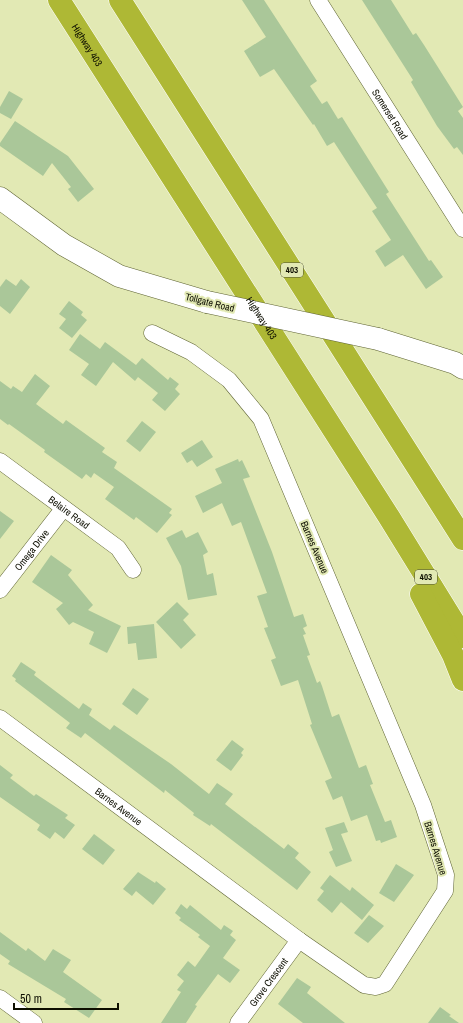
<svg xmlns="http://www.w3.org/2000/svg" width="463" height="1023" font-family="'Archivo Narrow',sans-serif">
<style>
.building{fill:#aac799}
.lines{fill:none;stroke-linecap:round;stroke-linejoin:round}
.minor-casing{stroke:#5f6434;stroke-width:17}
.secondary-casing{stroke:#5f6434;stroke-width:23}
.motorway-casing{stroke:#fff;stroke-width:23}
.minor{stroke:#fff;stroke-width:16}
.secondary{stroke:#fff;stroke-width:22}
.motorway{stroke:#aeb835;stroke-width:22}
.secondary-bridge-casing{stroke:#5f6434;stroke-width:23;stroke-linecap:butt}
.secondary-bridge{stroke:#fff;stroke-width:22}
.labels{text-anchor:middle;stroke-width:4;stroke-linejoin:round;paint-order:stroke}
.shield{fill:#e2e9b4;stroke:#4d5036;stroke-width:1}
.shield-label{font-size:9px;font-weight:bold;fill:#0d0e00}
.street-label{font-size:10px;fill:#0d0e00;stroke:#e2e9b4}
</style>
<rect width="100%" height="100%" fill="#e2e9b4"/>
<path class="building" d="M242,0H264L317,81L310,86L322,104L327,101L338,119L342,117L389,192L386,194L429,261L431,260L443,277L426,289L403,255L385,267L375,251L391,240L372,211L377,208L354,173L334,142L327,146L314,124L313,125L274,69L260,77L244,51L266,37Z
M362,0H391L413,35L416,33L424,45L463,107L458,111L463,118V155L457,147L454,149L437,126L411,82L413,80Z
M9,91L23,99L11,119L0,113V107Z
M15,121L68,156L94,189L78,202L68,189L71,187L52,163L43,176L0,146V143Z
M6,279L16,286L21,279L30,287L10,314L0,306V287Z
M69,301L83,312L81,315L87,320L72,338L59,328L66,319L59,314Z
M80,334L100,349L105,342L136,365L142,358L168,380L170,377L179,384L175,389L180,394L165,411L152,400L158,393L138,377L135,381L113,362L96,386L81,375L89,364L69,350Z
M35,374L50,386L36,404L63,424L66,420L105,448L102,452L117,462L114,468L172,509L169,513L172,515L157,533L136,517L134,520L105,499L114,487L94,473L91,478L86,474L82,479L44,452L45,450L9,424L8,425L0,419V381L11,389L13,386L22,392Z
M142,421L156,432L140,452L126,441Z
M202,440L213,457L197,467L192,460L187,463L181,453Z
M238,459L239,462L242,460L250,477L243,479L272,552L294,617L303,614L307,626L303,628L306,634L303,635L310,655L307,656L317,683L320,681L322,686L332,717L339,714L359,768L366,765L373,784L370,785L385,822L391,820L397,837L381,843L380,840L376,841L367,815L351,821L342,796L333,800L325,781L332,778L310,725L312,724L298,680L281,686L271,660L276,658L264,628L268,627L257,596L267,593L241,522L232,526L222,503L203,513L195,496L222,483L215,469Z
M0,511L14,521L0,539Z
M182,530L186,538L198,532L208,552L203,555L207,575L213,573L217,595L188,600L181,566L166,538Z
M51,555L72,570L68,575L93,605L88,610L121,626L107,653L89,644L94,632L73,622L69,625L56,609L63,603L32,582Z
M177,602L189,614L183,620L196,635L181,649L156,622Z
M154,624L157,658L138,660L136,643L128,644L127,627Z
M21,662L36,672L34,675L79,709L83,703L92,709L89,715L110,730L114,725L171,764L209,794L217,783L233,794L225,804L284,849L288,844L299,853L295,858L311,872L297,890L211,824L210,826L193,815L194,813L165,790L164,793L85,733L81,738L66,728L70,723L15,681L16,679L12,676Z
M133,688L149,699L137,715L122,704Z
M232,740L244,749L241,753L243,755L231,771L216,760Z
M0,765L13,775L10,778L34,796L36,794L68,815L65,818L75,825L64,839L55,832L50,839L37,830L40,825L0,797Z
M344,822L348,832L341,834L352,861L336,867L329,852L333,850L325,828Z
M94,834L115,850L103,865L82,849Z
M396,864L414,875L394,902L379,893Z
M138,872L155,883L156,881L166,889L153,905L136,891L132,896L123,889Z
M330,875L350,891L352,887L374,905L362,920L341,902L332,913L317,900L324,891L320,888Z
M181,904L187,909L190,905L221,930L224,925L233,931L230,935L236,940L223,958L240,970L230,983L218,974L195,1005L197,1006L186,1023H161L181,992L177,990L184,981L177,975L188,961L195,967L210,946L198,937L200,935L179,920L181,918L175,913Z
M369,915L384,926L368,943L354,933Z
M0,932L26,951L28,948L45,961L53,949L71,960L63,972L102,1000L89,1018L64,1002L66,999L8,964L10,961L0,954Z
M297,978L311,987L307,993L345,1023H303L278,1004Z
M440,1007L451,1015L449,1016L459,1023H428Z"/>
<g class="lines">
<defs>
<g id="minor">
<path id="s1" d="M318,0L463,229"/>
<path id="s2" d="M0,461L118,548L133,570"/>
<path id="s3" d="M0,590L63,509"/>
<path id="s4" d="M0,718L299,940L364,985L376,987L385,984L445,891L446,875L423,805L261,419L229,380L191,352L152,333"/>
<path d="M0,998L34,1023"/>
<path id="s5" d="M238,1023L299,940"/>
</g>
<path id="secondary" d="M0,198L64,245L119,276L207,302
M378,339L455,363L463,368"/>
<g id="motorway">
<path id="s6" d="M59,0L389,517L463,637"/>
<path d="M120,0L463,539"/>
<path d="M421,594L453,655L463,680"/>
</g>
</defs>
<use href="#minor" class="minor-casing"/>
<use href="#secondary" class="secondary-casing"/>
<use href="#motorway" class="motorway-casing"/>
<use href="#minor" class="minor"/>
<use href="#secondary" class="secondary"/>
<use href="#motorway" class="motorway"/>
<defs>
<path id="secondary-bridge" d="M207,302L378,339"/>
</defs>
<use href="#secondary-bridge" class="secondary-bridge-casing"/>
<use href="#secondary-bridge" class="secondary-bridge"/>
</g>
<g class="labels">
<g class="shield">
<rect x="281" y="263" width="22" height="14" rx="3"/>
<rect x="415" y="570" width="22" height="14" rx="3"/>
</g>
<g class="shield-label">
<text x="292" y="273">403</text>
<text x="426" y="580">403</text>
</g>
<g class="street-label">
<text dy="4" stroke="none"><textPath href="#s6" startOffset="53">Highway 403</textPath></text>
<text dy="4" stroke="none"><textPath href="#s1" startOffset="135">Somerset Road</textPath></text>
<text transform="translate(210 302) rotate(14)" y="4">Tollgate Road</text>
<text dy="4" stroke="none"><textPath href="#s6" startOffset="377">Highway 403</textPath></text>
<text dy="4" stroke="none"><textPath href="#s2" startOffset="86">Belaire Road</textPath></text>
<text transform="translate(315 547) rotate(67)" y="4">Barnes Avenue</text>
<text dy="4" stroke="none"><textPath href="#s3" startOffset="51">Omega Drive</textPath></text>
<text dy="4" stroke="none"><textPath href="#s4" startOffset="148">Barnes Avenue</textPath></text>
<text transform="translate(436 848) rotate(73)" y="4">Barnes Avenue</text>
<text dy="4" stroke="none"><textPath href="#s5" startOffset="51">Grove Crescent</textPath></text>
</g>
</g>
<path d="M14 1003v6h104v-6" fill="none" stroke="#0d0e00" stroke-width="2"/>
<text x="20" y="1003" font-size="12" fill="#0d0e00" stroke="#e2e9b4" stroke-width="3" paint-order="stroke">50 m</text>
</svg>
